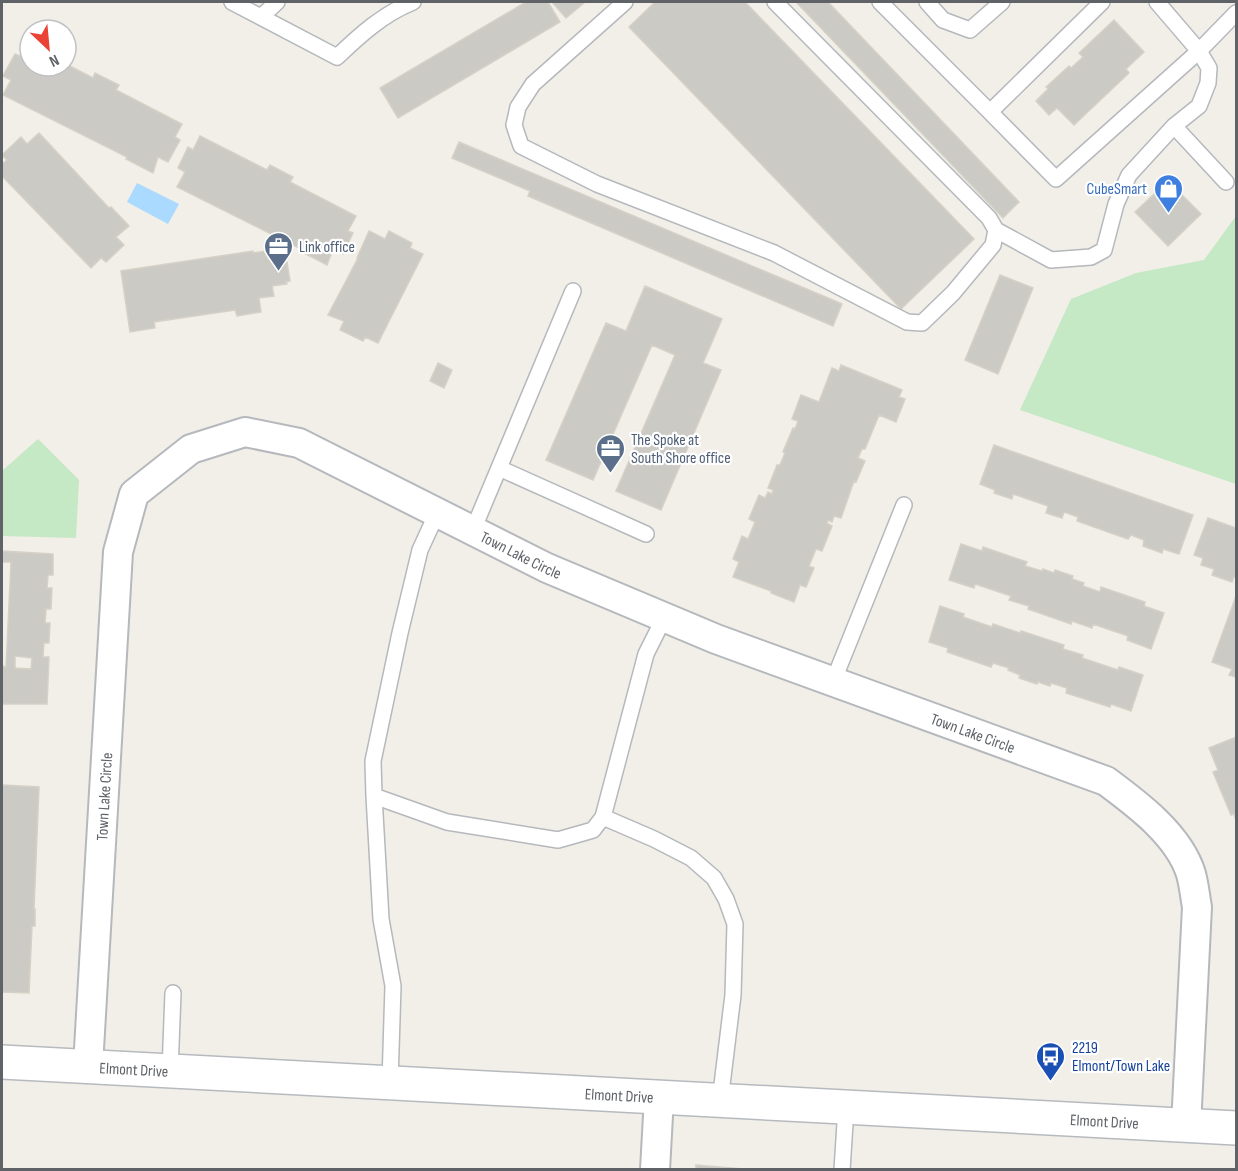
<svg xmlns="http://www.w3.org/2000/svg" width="1238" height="1171" font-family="'Sofia Sans Condensed',sans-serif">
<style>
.green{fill:#c5e8c5}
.water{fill:#aadaff}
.building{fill:#cccac5;stroke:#d6d1c6;stroke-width:1.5;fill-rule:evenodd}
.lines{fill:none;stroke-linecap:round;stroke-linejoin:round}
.lane-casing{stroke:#b5b8bc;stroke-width:18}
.street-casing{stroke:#b5b8bc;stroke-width:32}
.secondary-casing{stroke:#b6babf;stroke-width:36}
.lane{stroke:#fff;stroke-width:15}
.street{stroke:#fff;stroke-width:28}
.secondary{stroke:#fff;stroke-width:33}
.labels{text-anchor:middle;stroke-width:4.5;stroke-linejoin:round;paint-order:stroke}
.shop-label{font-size:16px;fill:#366cbe;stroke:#fff;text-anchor:end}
.service-label{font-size:16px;fill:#4e5e75;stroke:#fff;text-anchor:start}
.street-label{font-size:16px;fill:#5f6368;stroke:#fff}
.transit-label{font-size:16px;fill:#164399;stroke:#fff;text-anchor:start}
</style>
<rect width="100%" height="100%" fill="#f1efe8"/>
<path class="green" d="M1236,216V484L1020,410L1071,299L1136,273L1204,260Z
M38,439L79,480L76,538L2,536V471Z"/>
<path class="water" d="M137,183L179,204L168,224L127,202Z"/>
<path class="building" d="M526,2H548L560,22L398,118L380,88Z
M552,2H585L566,18Z
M655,2H745L974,239L901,309L629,27Z
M796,2H828L1019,202L1003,218Z
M1114,20L1144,52L1126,69L1129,73L1074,125L1057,108L1049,115L1036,101L1048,89L1046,87L1069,66L1071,68L1083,57L1079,53Z
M26,43L30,45V66H66V64L93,78L95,73L119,85L116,90L182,124L175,137L180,140L168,162L158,157L153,173L126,159L127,157L3,95L11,80L3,76L15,54L20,56Z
M39,133L109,208L111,207L129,226L116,237L124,245L106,262L101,258L91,268L2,176V164L7,160L2,155L21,137L27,144Z
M200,136L267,170L270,165L293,177L290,182L356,216L348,231L353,233L343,254L333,249L327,265L300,251L301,249L177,187L185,172L178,168L188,147L193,150Z
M459,142L842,304L833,326L528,196L530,191L452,158Z
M1168,181L1201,214L1168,246L1135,212Z
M369,231L385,239L389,231L412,243L410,248L423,254L378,343L365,337L363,341L340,330L344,321L328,315L358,258H357Z
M253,251V253L267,251L268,259L282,257L283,262H287L290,281L286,282L287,284L272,286L274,296L259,298L261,312L237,316L235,310L154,322L155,328L130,332L121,271Z
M1000,275L1033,288L998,374L965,360Z
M645,286L722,319L703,363L721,370L661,510L616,491L675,355L652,345L593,480L546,460L606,323L626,331Z
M438,363L452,370L444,388L430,381Z
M841,365L902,390L899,397L905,399L896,422L879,415L865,449H862L858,458L865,461L856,482L854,481L841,518L834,516L832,522L828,520L827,523L832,526L822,551L816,549L809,566L814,568L806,587L800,585L794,602L771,593V591L733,577L739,562L733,559L742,536L748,539L755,522L749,519L759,495L765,498L768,492L772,494L773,490L768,488L777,465H780L785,453L783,452L793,428L795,429L798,421L792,419L801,395L819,402L832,368L839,371Z
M994,445L1193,515L1179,554L1163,549L1162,553L1143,546L1144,540L1131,535L1128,539L1077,521L1078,517L1064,512L1062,518L1046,513L1048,506L1013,494L1012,499L994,493L995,490L980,484Z
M1208,518L1236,528V577L1234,576L1232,582L1212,575L1214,569L1201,565L1203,558L1194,555Z
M961,544L982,551L983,547L1027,562L1025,566L1042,571L1043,569L1054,573L1055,570L1073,576L1072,579L1084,583L1083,586L1100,592L1101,587L1145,602L1144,606L1164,613L1151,649L1127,640L1128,636L1093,624L1092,628L1072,621L1071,624L1028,609L1029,606L1009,600L1011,596L975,584L974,588L949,580Z
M2,551L53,554V575H48L47,588H52L51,609H46L45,623H50L49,643H44L43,657H49L47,704H2V666L6,667L11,562H2ZM15,656L32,658L31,669L15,668Z
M1236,596V677L1229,675L1232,669L1212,662Z
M940,606L964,614L963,617L992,627L993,624L1020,633L1021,631L1064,645L1063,649L1083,655L1082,658L1118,670L1119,667L1143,675L1131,711L1111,704L1110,707L1066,693L1067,688L1051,683L1050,686L1038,682L1037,684L1019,678L1020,675L1008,670L1009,668L993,663L991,667L947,652L948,648L929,642Z
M1236,737V820L1234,814L1231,815L1213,772L1218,770L1209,748Z
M2,785L39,787L34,909H35V926H32L29,993L2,992Z
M696,1165L755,1170H696Z"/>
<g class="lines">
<defs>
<path id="lane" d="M232,2L337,57C360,35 383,14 413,2
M625,2L533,84L518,107L514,125L521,146L597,184L774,253L907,322L922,323L953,293L993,245L996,230L989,218L775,2
M880,2L990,112
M927,2L943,20L970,30L1002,2
M1102,2L990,112L1056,179L1199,51L1236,13
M261,17L277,2
M1174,126L1226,182
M996,230L1051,260L1091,257L1104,250L1116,204L1129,175L1174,126L1199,106L1208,83L1209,68L1199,51L1157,2
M499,468L646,534
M437,513L420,550L400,633L373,761L374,796L447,822L558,840L593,830L603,817L646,654L664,618
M473,530L573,291
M833,682L904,505
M374,796L381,919L393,986L390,1082
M603,817L654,839L691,858L714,878L726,899L735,924L733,995L720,1101
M170,1071L173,993
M842,1170L846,1108"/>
<g id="street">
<path id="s1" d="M88,1066L118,552L134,494L191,449L245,432L299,443L547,568L716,639L1106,781C1137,804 1179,835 1191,874C1194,885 1195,896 1197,907L1186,1126"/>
<path d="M655,1170L659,1097"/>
</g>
<g id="secondary">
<path id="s2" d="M2,1062L1236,1128"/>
</g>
</defs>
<use href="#lane" class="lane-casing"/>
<use href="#street" class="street-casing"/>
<use href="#secondary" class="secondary-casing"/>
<use href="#lane" class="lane"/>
<use href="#street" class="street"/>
<use href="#secondary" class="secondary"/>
</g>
<defs>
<symbol id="shop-pin" viewBox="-11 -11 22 30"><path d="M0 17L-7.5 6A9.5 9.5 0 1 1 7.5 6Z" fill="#3f7fe0" stroke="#fff"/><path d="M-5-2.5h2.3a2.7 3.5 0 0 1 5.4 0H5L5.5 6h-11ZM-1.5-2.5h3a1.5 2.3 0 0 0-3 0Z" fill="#fff"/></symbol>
<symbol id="office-pin" viewBox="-11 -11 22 30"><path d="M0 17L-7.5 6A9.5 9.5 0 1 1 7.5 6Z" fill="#5c6f8a" stroke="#fff"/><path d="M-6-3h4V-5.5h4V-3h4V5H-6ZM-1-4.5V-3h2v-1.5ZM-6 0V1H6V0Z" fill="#fff"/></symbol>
<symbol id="bus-pin" viewBox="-11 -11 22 30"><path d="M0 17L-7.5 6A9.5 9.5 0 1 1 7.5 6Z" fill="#1a4fb4" stroke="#fff"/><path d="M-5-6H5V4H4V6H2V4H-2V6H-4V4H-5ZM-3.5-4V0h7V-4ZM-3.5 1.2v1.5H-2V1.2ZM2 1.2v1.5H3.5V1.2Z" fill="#fff"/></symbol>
</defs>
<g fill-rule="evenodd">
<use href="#shop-pin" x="1152" y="172" width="33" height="45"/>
<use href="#office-pin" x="262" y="230" width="33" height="45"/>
<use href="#office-pin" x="594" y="432" width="33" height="45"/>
<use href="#bus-pin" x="1034" y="1040" width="33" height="45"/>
</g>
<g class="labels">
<g class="shop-label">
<text x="1147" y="194">CubeSmart</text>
</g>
<g class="service-label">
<text x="299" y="252">Link office</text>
<text x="631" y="445">The Spoke at<tspan x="631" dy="18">South Shore office</tspan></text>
</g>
<g class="street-label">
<text dy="6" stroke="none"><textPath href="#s1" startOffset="1008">Town Lake Circle</textPath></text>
<text dy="6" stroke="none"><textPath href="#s1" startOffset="1494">Town Lake Circle</textPath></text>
<text dy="6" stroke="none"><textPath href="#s1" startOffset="270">Town Lake Circle</textPath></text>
<text dy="6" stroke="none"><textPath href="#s2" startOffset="132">Elmont Drive</textPath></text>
<text dy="6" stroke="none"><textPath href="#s2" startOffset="618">Elmont Drive</textPath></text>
<text dy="6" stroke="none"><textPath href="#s2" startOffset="1104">Elmont Drive</textPath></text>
</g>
<g class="transit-label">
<text x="1072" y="1053">2219<tspan x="1072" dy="18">Elmont/Town Lake</tspan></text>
</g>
</g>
<rect width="1238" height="1171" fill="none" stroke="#5f6368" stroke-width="6"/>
<g transform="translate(48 48) rotate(154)"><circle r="28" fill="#ffffff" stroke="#bfc1c3" stroke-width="1.5"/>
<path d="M0-4.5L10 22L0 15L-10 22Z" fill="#ea4335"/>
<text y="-9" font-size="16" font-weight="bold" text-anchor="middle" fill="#5f6368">N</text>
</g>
</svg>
